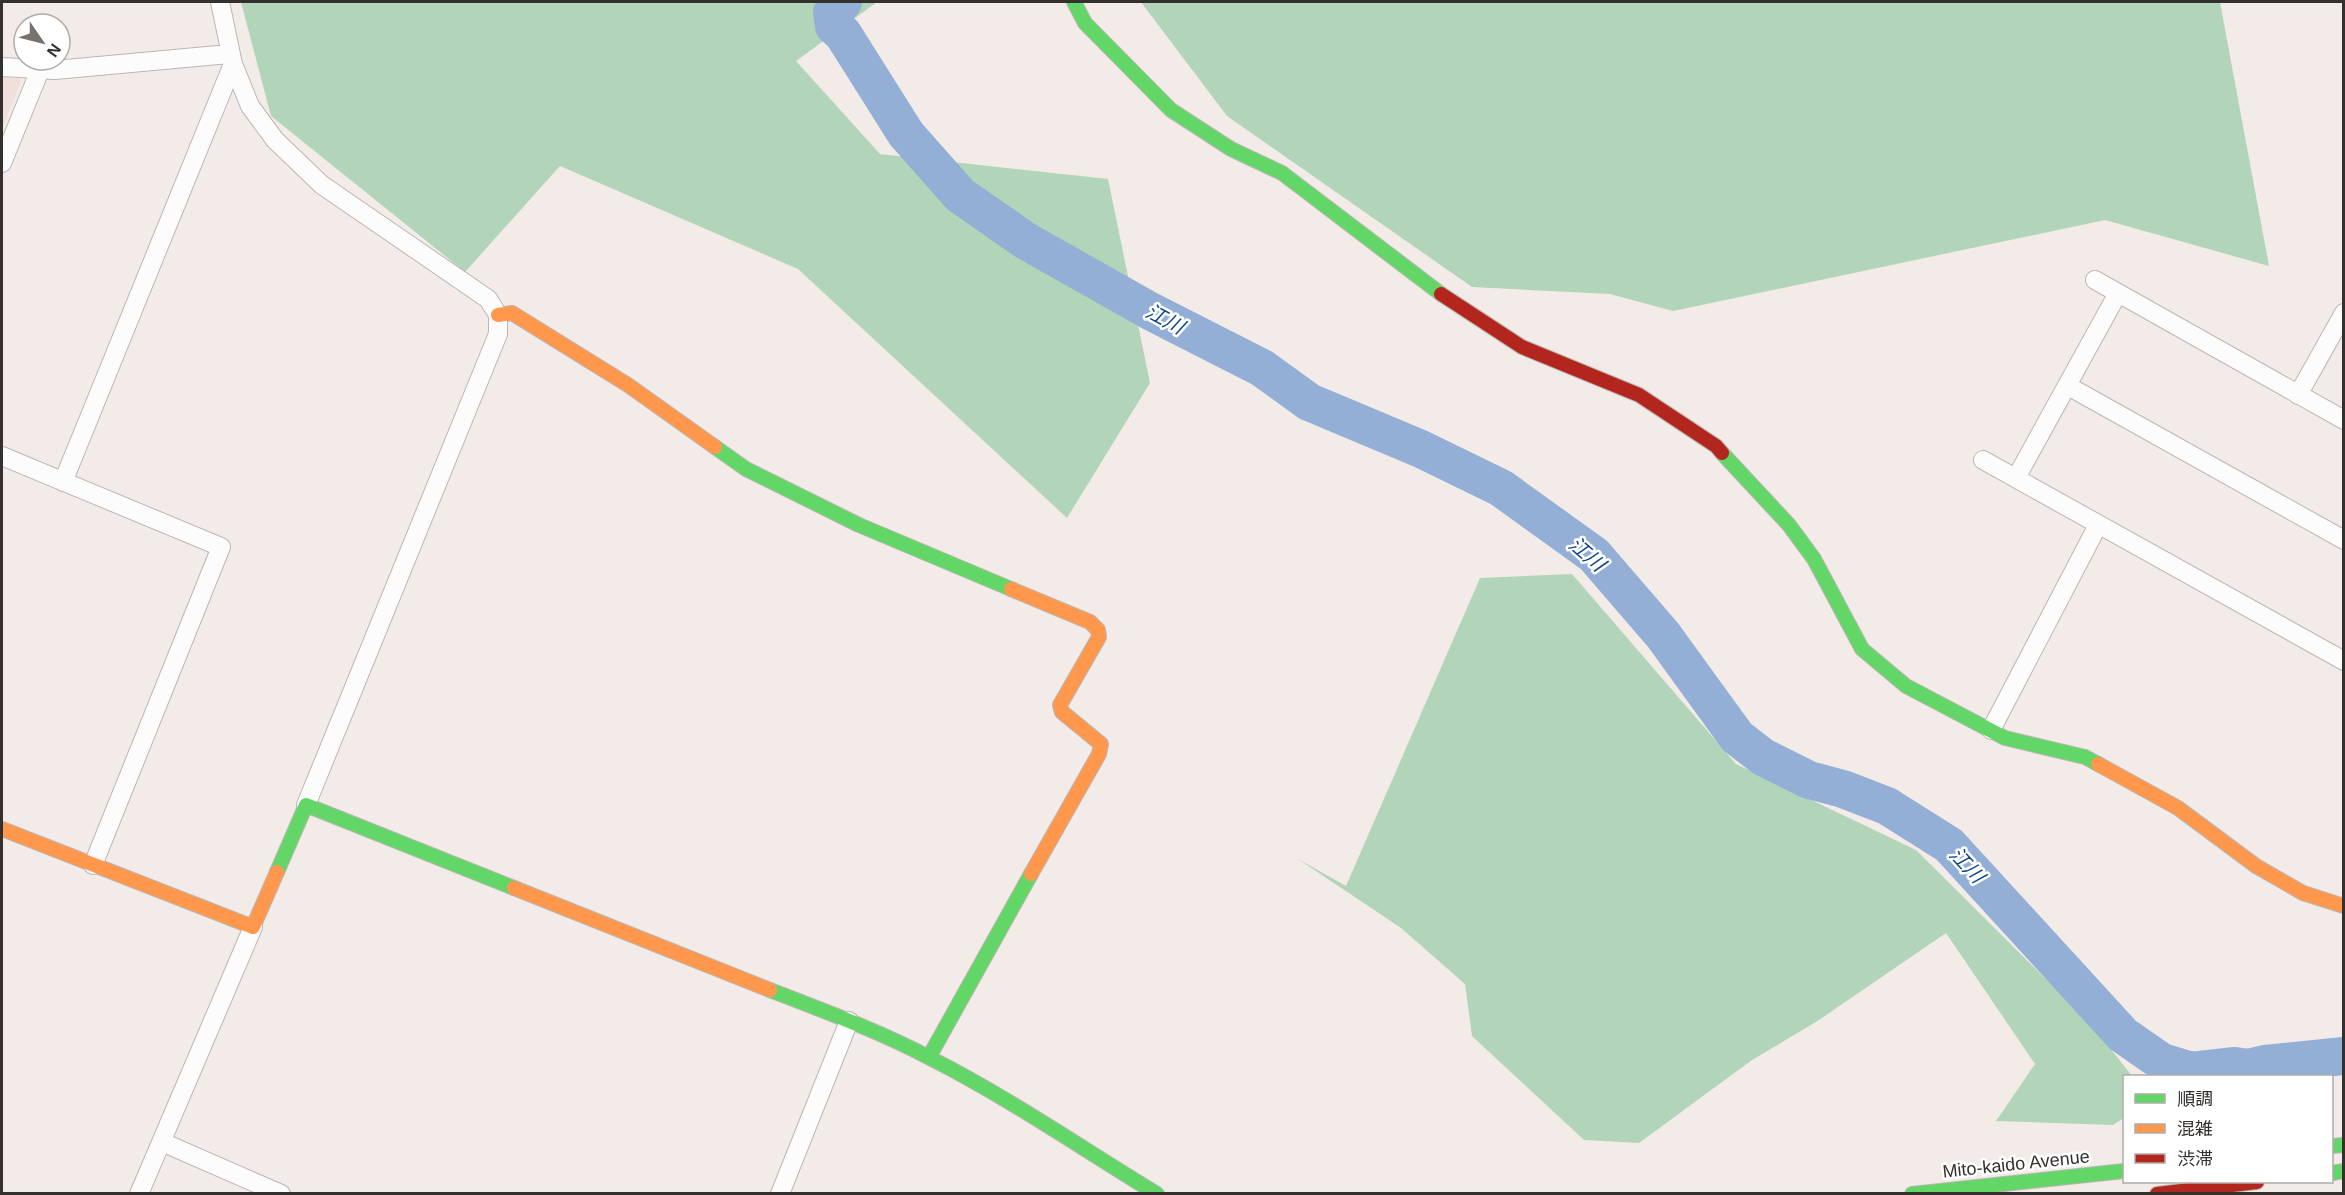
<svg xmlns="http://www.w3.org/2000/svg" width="2345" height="1195" font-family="Arial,'Noto Sans JP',sans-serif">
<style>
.education{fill:#f0dfda}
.forest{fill:#b2d5ba}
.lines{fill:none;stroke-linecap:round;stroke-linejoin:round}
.river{stroke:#93afd5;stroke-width:38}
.street-casing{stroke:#bbb6b4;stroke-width:20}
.fast-casing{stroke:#bbb6b4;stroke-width:16}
.slow-casing{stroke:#bbb6b4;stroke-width:16}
.jam-casing{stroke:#bbb6b4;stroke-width:16}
.street{stroke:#fdfcfc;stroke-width:18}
.fast{stroke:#63d668;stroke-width:14}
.slow{stroke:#ff974d;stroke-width:14}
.jam{stroke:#b3261e;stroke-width:14}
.labels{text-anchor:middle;stroke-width:5;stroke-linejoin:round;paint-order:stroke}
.street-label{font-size:18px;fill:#34302e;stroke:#fff}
.water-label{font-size:20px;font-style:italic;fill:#0e488c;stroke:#fff}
</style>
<rect width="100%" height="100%" fill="#f2ebe8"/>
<path class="education" d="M2,77L22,79L2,129Z"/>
<path class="forest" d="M241,2H877L796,61L880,154L1108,179L1150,383L1067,518L798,269L560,166L465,272L271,116Z
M1141,2H2220L2269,266L2105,220L1673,311L1610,294L1472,287L1227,116Z
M1572,574L1736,764L1916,850L2091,1024L2132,1076H2124V1118L2113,1125L1996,1121L2035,1064L1946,933L1816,1022L1752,1060L1639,1143L1584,1140L1472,1036L1465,984L1401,928L1298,859L1346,886L1480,578Z"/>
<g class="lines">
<path class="river" d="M843,2L832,13L834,26L843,34L906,134L960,195L1026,241L1150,311L1262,368L1309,402L1421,449L1501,488L1594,555L1663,635L1737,737L1763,757L1809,780L1843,789L1887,806L1949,845L2123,1035L2162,1062L2191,1071L2235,1066L2248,1068L2265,1064L2344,1056"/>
<defs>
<path id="street" d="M220,2L233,64L250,106L275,140L322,185L488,299L498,315V334L306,805
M2,67L55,70L229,54
M2,163L40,70
M2095,280L2344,420
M2068,386L2344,540
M2298,395L2344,313
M2,456L221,547L93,865
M1983,460L2344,661
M2016,478L2118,293
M63,482L233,64
M1991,730L2098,525
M162,1142L281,1194
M139,1194L253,927
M780,1194L849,1021"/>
<path id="fast" d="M1074,2L1085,23L1171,110L1231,149L1282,173L1441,294
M715,447L746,469L859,525L1011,589
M1722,453L1789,525L1814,559L1862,649L1906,686L2005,738L2085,757L2098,764
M277,872L306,805L514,888
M770,990C824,1011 879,1031 930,1058C1009,1098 1081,1148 1157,1194
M929,1057L1031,874
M2332,1146L2344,1145
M2332,1173L2344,1171
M1912,1194L2124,1171"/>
<path id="slow" d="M498,315L512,313L628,385L715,447
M1011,589L1090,622L1098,630L1099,637L1060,705L1062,712L1101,744L1099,754L1031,874
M2098,764L2178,808L2256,866L2303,893L2344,906
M2,829L253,927L277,872
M514,888L770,990"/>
<path id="jam" d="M1441,294L1522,347L1639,395L1716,446L1722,453
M2157,1194L2257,1182"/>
</defs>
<use href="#street" class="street-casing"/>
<use href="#fast" class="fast-casing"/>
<use href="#slow" class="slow-casing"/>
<use href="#jam" class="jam-casing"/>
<use href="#street" class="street"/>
<use href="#fast" class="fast"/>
<use href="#slow" class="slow"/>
<use href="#jam" class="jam"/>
</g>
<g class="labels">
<g class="street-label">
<text transform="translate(2016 1164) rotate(-6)" y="6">Mito-kaido Avenue</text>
</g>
<g class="water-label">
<text transform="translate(1165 319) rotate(28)" y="7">江川</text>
<text transform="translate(1587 554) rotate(41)" y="7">江川</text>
<text transform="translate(1967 865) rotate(47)" y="7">江川</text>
</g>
</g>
<rect width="2345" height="1195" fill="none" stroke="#34302e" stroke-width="6"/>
<rect x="2123" y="1075" width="210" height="108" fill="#ffffff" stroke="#aeacab" stroke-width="1.5"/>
<rect x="2135" y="1094" width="30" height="9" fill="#63d668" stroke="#aeacab" stroke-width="1.5"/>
<text x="2177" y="1105" font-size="18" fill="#34302e">順調</text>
<rect x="2135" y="1124" width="30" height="9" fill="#ff974d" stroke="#aeacab" stroke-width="1.5"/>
<text x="2177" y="1135" font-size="18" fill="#34302e">混雑</text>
<rect x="2135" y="1154" width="30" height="9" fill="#b3261e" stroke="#aeacab" stroke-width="1.5"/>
<text x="2177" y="1165" font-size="18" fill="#34302e">渋滞</text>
<g transform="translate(42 42) rotate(125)"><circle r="28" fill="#ffffff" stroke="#aeacab" stroke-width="1.5"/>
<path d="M0-4.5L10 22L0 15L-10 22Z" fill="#76716f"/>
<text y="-9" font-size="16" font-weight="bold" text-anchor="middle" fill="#34302e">N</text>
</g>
</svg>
